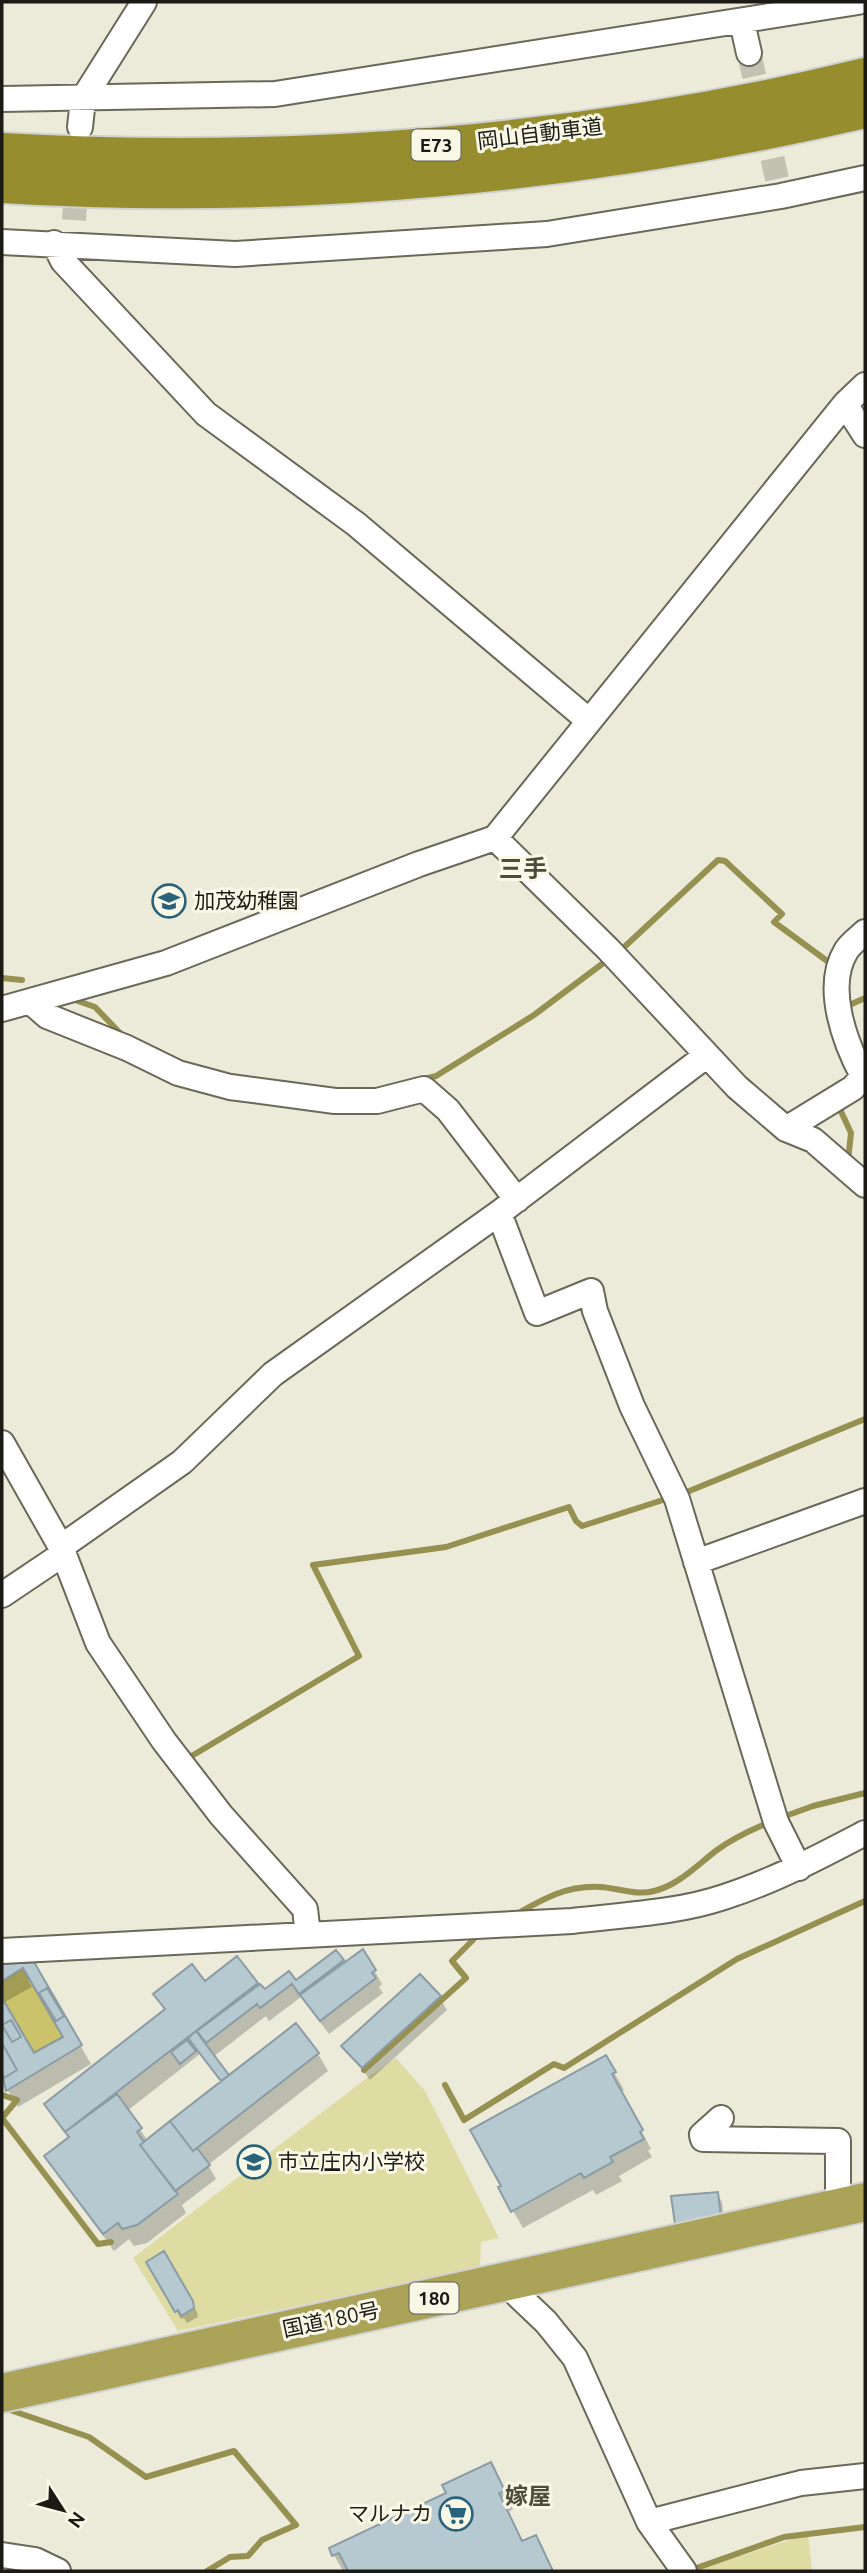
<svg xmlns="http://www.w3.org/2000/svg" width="867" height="2573" font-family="Ubuntu,'Noto Sans JP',sans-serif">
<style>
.green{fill:#dedba3}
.water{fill:#cbc36b;stroke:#969051;stroke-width:2}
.shadow{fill:#0003;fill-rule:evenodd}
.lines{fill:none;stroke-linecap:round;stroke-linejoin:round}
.stream{stroke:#969051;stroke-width:6}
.building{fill:#b6c8d0;stroke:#8b9ca5;stroke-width:2;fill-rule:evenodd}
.minor-tunnel{stroke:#c2c1b2;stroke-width:24;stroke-dasharray:24 12;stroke-linecap:butt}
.minor-casing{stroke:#696859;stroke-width:28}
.trunk-casing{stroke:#d1d1d0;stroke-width:42}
.motorway-casing{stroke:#d1d1d0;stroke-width:42}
.minor{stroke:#fff;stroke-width:24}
.trunk{stroke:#aba458;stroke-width:38}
.motorway{stroke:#968e2e;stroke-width:38}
.labels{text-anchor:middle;stroke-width:6;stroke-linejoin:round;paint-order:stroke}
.shield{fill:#f9f8e7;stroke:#5e5d53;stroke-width:2}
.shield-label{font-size:19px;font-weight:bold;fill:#1b1a14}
.street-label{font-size:21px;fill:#1b1a14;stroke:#f9f8e7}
.poi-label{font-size:21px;fill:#1b1a14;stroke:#f9f8e7;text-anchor:start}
.neighbourhood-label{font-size:23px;font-weight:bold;fill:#4c4b3c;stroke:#f9f8e7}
.quarter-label{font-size:24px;font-weight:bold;fill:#4c4b3c;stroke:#f9f8e7}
</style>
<rect width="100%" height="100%" fill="#ecebda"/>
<path class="green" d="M396,2058L425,2091L499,2238L481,2242L480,2267L178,2331L133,2258L368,2077Z
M808,2534L812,2571L696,2570Z"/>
<path class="water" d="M23,1968L63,2037L34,2053L2,1998V1981Z"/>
<path class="shadow" d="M363,1951L382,1984L379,1987L383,1993L329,2034L301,1997L269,2021L266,2016L213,2057L229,2077L318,2054L328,2071L208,2165L216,2179L182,2205L186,2213L147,2243L134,2246L129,2239L114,2251L46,2156L69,2139L46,2104L165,2011L156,1994L205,1983L256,1984L265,1992L296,1982L336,1952L344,1963ZM200,2054L222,2082L148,2141L127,2111Z
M33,1964L91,2064L18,2107L2,2081V1966ZM28,1980H32L65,2037L34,2056L3,2003L32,1987Z
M439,1997L447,2010L370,2080L344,2046Z
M606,2058L624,2090L621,2092L651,2149L648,2150L652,2157L619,2176L622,2181L596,2195L593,2190L523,2228L500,2188Z
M717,2194L722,2202L725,2225L681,2232L676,2223Z
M163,2254L197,2312L198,2317L187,2323L184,2318L181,2319L148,2263Z
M500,2482L513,2509L508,2512L522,2543L545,2555L553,2571H343L334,2555Z"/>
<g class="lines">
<path class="stream" d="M621,950L718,860L725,861L782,914L774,922L834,966
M2,978L22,980
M75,1000L95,1007L120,1033
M845,1007L865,998
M420,1080L436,1076L534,1015L606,961
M838,1105L851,1133L848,1161
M682,1494L865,1419
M185,1760L359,1656L313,1565L446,1547L569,1507L576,1521L582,1526L669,1498
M780,1818L813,1806L865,1793
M515,1915C543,1899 567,1885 600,1887C618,1888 637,1896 654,1891C679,1885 697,1865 717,1850C732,1839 753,1829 770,1822
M364,2070L466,1978L452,1961L473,1940
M445,2085L464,2120L554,2064L564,2068L737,1959L865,1901
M2,2095L17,2100L2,2118L98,2244L111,2242
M7,2409L89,2437L146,2477L234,2451L296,2525L262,2540L248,2556L230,2557L207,2571
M688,2571L784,2537L865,2527"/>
</g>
<path class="building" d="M363,1949L376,1970L372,1973L376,1978L320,2021L300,1995Z
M336,1950L344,1960L299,1994L292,1984L260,2008L257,2004L206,2043L197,2031L260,1984L265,1989L289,1971L296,1980Z
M237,1956L258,1983L65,2132L44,2104L165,2009L153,1994L192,1964L205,1981Z
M34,1962L82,2045L6,2091L2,2073L4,2078L17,2070L2,2043V1998L34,2053L63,2037L23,1968L2,1981V1964ZM47,1988L64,2016L56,2021L39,1993ZM11,2020L21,2037L12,2042L2,2025Z
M420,1974L441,1996L362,2068L341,2046Z
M47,1988L64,2016L56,2021L39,1993Z
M11,2020L21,2037L12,2042L2,2025Z
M296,2023L319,2053L193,2151L170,2121Z
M196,2031L229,2075L221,2081L188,2038Z
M187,2040L196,2051L180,2064L171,2052Z
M2,2043L17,2070L4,2078L2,2073Z
M606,2055L616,2072L612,2074L643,2130L640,2132L644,2139L610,2157L613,2162L584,2178L581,2173L511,2212L498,2187L501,2186L470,2130Z
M117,2094L142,2128L137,2132L144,2142L140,2145L178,2194L137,2225L122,2229L118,2223L103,2234L44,2156L69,2137L65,2132Z
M170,2121L193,2151L197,2148L210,2165L175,2191L140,2145Z
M718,2192L721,2217L684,2227L681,2223L675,2224L671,2196Z
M164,2251L193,2301L194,2308L181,2316L178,2310L175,2312L146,2262Z
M491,2462L505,2491L499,2493L522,2541L536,2535L553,2571H348L339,2553L332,2556L329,2548L446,2493L442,2485Z"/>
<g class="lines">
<path class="minor-tunnel" d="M749,53L777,179
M74,220L77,173"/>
<defs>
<path id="minor" d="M742,22L749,53
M2,99L275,94L858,2
M80,127L83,99L144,2
M2,242L235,254L547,234L781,196L865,178
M54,243L63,261L206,414L356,524L588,720
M845,404L865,435
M495,838L608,949L737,1087L786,1129L813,1140L865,1185
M31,1002L47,1016L127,1048L178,1073L230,1087L335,1101H377L424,1089L448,1110L517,1200
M2,1009L166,963L419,864L495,838L845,404L865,385
M786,1129L853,1088L863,1076C845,1043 824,987 846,951C850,944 859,938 865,932
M499,1213L537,1313L591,1291L595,1311L632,1406L677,1499L776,1822L799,1868
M2,1443L61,1547L98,1643L164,1741L221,1815L305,1909L308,1935
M61,1547L182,1462L273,1374L499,1213L707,1055
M696,1562L865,1501
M2,1595L63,1554
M2,1951L572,1921C621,1915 677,1913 724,1897C774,1881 819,1857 865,1833
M721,2118L702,2135L703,2139L838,2141V2208
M504,2282L546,2322L575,2358L649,2522L684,2571
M649,2522L801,2483L865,2476
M2,2555L35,2560L58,2571"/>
<path id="trunk" d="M2,2393L865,2202"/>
<path id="motorway" d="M2,152C290,168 584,146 865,77
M2,184C290,202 585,174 865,109"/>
</defs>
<use href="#minor" class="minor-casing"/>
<use href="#trunk" class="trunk-casing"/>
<use href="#motorway" class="motorway-casing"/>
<use href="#minor" class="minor"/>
<use href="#trunk" class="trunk"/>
<use href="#motorway" class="motorway"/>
</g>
<defs>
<symbol id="school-ring" viewBox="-11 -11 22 22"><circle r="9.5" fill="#f9f8e7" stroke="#29627b" stroke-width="1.5"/><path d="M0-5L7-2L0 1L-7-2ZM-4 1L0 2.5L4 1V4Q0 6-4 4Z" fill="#29627b"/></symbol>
<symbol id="supermarket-ring" viewBox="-11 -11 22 22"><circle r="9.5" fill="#f9f8e7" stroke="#29627b" stroke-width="1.5"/><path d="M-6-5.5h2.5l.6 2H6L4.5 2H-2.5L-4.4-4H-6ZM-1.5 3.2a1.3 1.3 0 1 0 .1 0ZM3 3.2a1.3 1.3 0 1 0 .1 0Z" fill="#29627b"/></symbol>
</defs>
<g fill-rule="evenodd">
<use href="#school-ring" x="150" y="882" width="38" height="38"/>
<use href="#school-ring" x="235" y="2143" width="38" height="38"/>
<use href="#supermarket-ring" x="437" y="2495" width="38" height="38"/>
</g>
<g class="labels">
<g class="shield">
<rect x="411.5" y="129.5" width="49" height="31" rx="5"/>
<rect x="409.5" y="2282.5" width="49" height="31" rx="5"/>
</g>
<g class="shield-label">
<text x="436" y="152">E73</text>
<text x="434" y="2305">180</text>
</g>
<g class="street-label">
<text transform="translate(540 134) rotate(-7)" y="7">岡山自動車道</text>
<text transform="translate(331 2320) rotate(-12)" y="7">国道180号</text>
</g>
<g class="poi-label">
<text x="194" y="908">加茂幼稚園</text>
<text x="278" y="2169">市立庄内小学校</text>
<text x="432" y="2521" text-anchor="end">マルナカ</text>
</g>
<g class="neighbourhood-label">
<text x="528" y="2504">嫁屋</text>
</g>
<g class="quarter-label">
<text x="523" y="877">三手</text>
</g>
</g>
<rect width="867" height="2573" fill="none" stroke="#1b1a14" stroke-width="7"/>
<g transform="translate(63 2510) rotate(126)" stroke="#f9f8e7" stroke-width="5" paint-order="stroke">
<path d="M0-5L12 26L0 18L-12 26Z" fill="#1b1a14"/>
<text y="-10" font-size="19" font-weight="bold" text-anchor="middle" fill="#1b1a14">N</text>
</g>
</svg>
